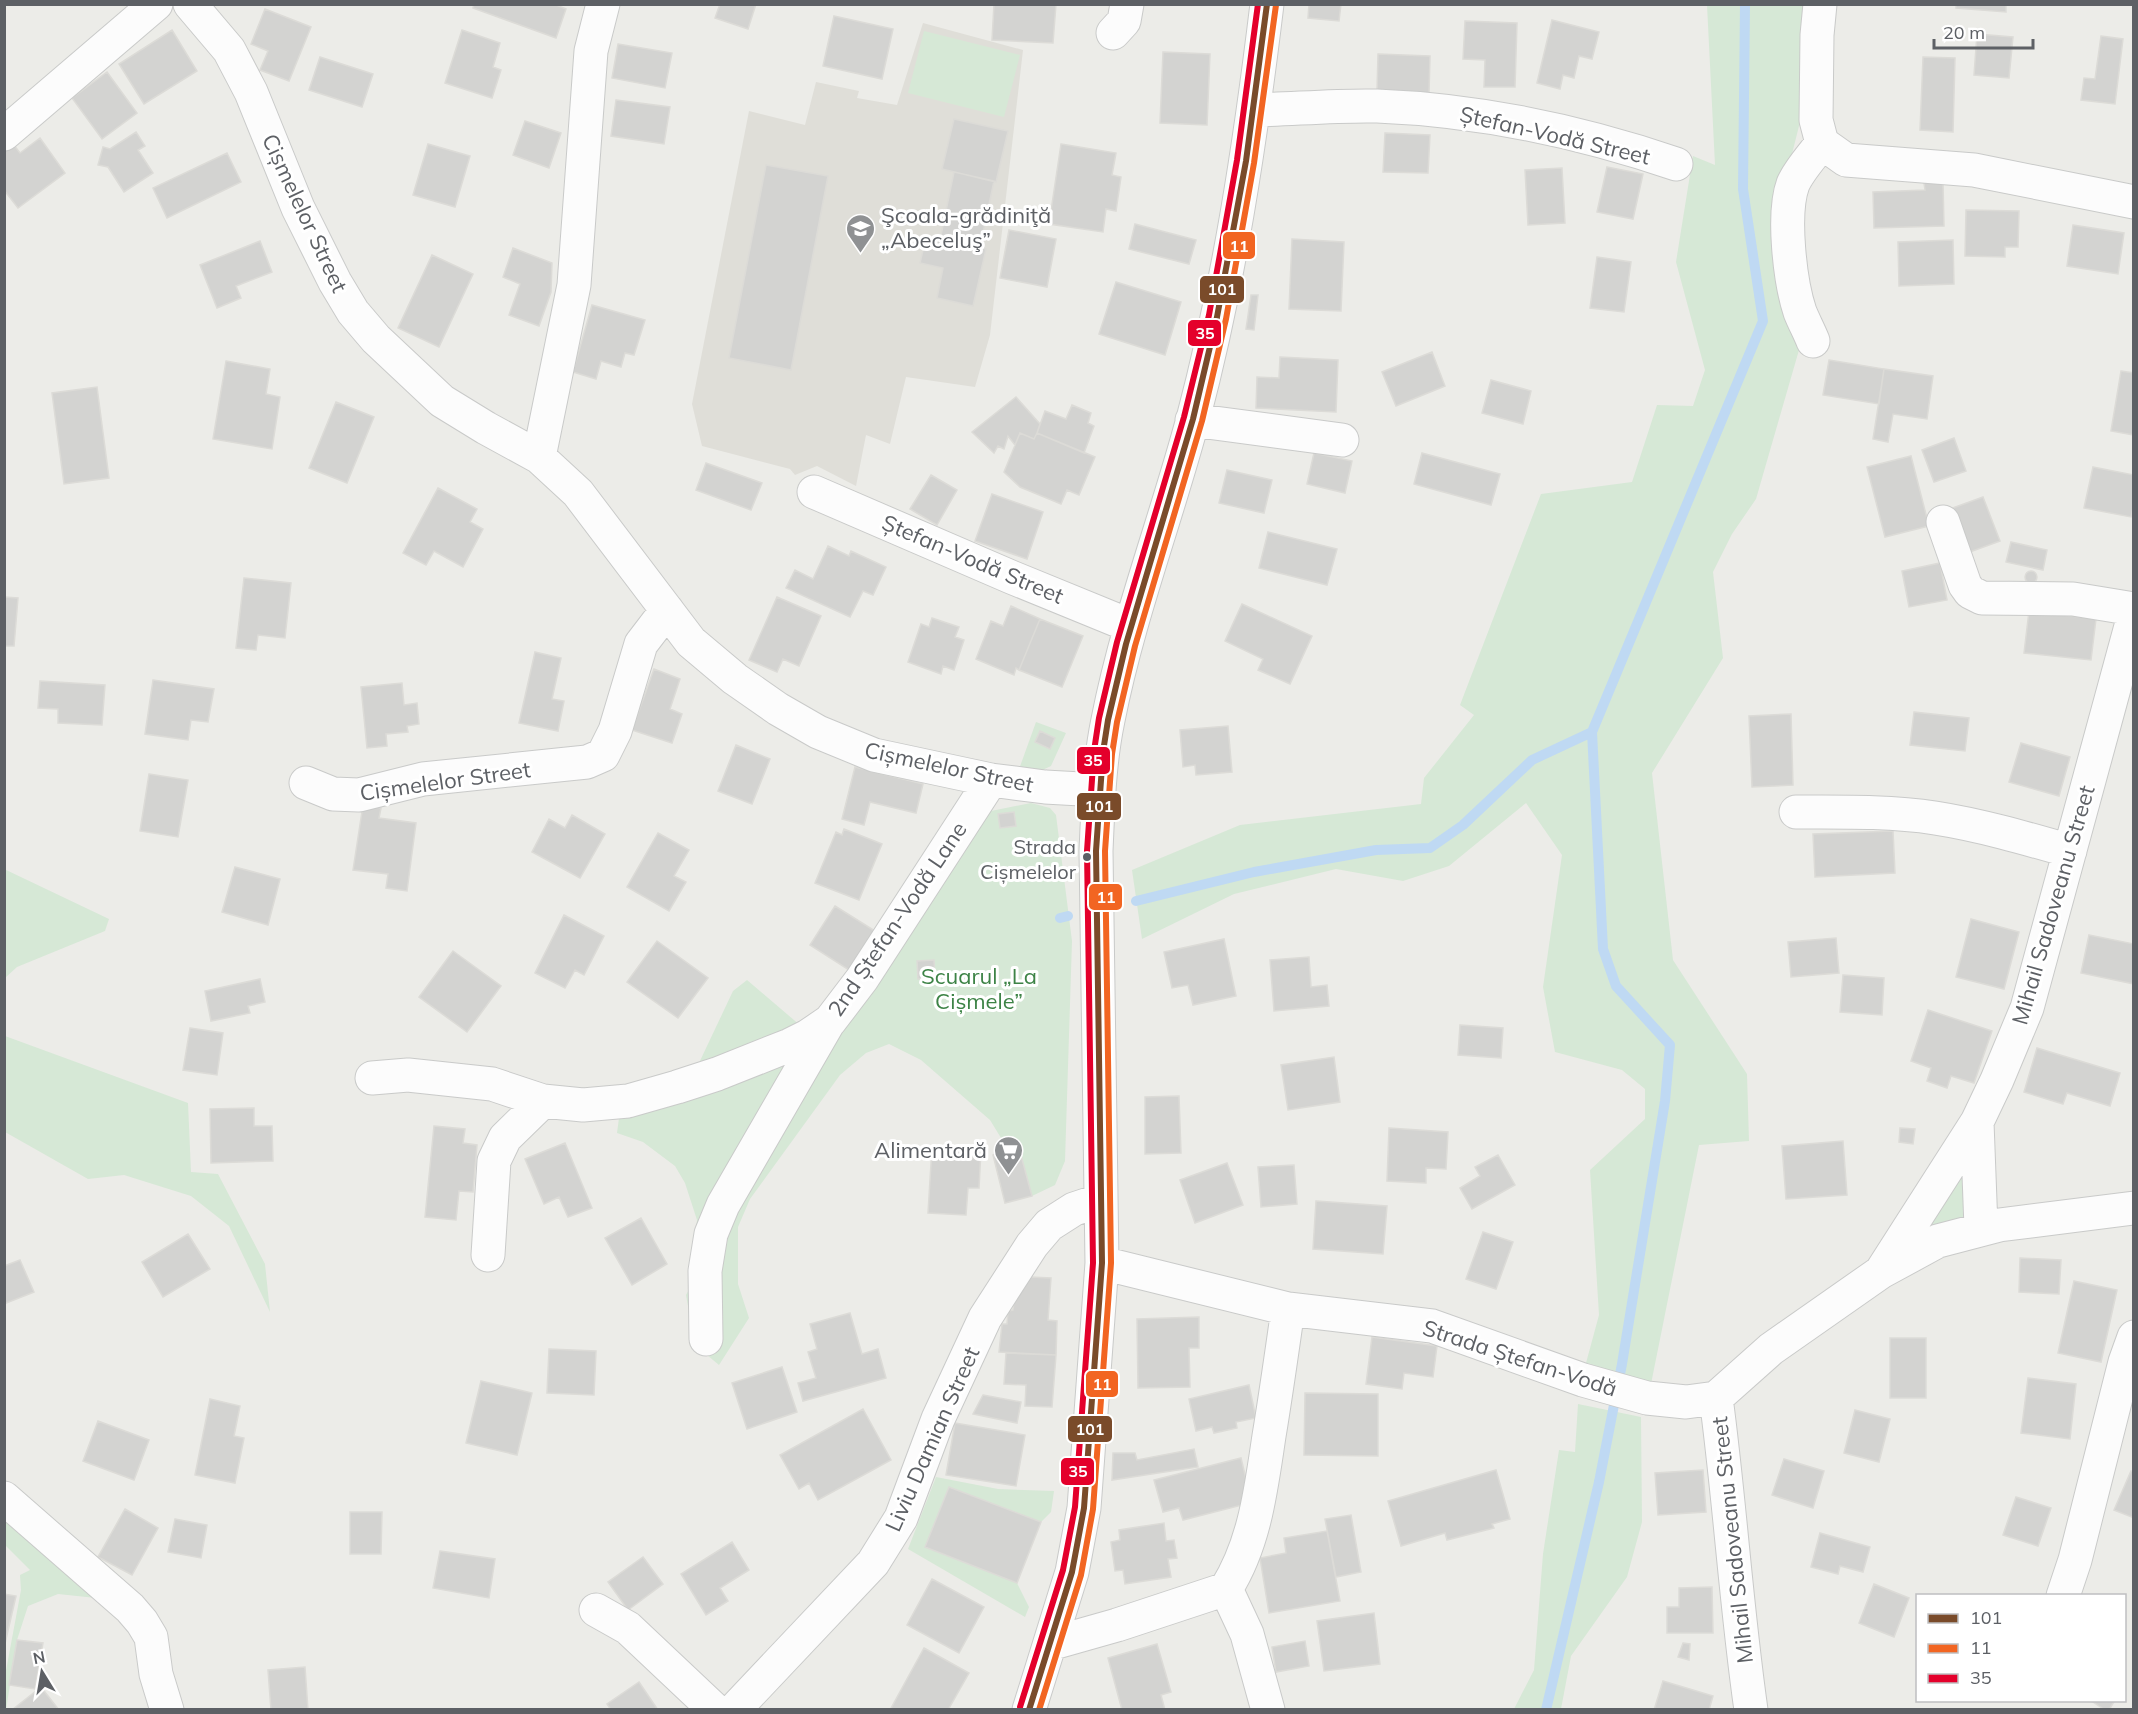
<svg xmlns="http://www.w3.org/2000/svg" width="2138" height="1714" font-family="Mulish,sans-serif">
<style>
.education{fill:#dfded8}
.green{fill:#d6e8d6}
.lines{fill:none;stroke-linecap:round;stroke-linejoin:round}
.stream{stroke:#bfd9f3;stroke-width:10}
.building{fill:#d3d3d1;stroke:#dcdbd7;stroke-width:1.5}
.minor-casing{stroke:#c9cac9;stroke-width:35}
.minor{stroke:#fcfcfc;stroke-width:33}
.bus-1-casing{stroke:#fff;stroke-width:10}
.bus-2-casing{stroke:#fff;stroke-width:10}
.bus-3-casing{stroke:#fff;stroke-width:10}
.bus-1{stroke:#7a4b2a;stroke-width:6}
.bus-2{stroke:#f26522;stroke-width:6}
.bus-3{stroke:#e4002b;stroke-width:6}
.bus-dot{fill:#5d6065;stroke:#fff;stroke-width:2}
.labels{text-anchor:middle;stroke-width:6;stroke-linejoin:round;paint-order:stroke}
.bus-label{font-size:20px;fill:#5d6065;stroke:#fff;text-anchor:end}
.street-label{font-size:22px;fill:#5d6065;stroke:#fff}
.poi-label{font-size:22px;fill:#5d6065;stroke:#fff;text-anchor:start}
.park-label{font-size:22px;fill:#3d8346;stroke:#fff}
.line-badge{stroke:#fff;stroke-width:2}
.badge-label{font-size:16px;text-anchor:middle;font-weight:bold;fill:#fff}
</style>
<rect width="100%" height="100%" fill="#ecece8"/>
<path class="education" d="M923,23L1023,50L990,335L975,387L906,377L890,444L866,435L856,486L817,466L795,475L790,469L702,446L692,404L749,111L805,125L816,82L859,91L857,98L897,105Z"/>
<path class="green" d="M1707,5H1814L1806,98L1787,174L1784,282L1799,350L1756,499L1732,534L1713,572L1723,658L1652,773L1673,960L1747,1074L1749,1141L1699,1145L1651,1384L1586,1363L1599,1315L1590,1170L1645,1119V1089L1622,1070L1555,1052L1543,987L1562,855L1526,803L1449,866L1403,881L1336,869L1234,894L1142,939L1132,870L1240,825L1421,804L1424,778L1474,715L1460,705L1541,494L1632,482L1657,405L1693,406L1705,370L1676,262L1693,156L1715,165Z
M924,31L1020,55L1004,117L908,93Z
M1036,722L1066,733L1051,766L1036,773L1018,772Z
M1031,803L1050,808L1056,815L1072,941L1065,1161L1055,1185L1032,1196L1019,1148L1009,1151L990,1120L921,1060L889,1044L866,1053L840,1075L750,1199L738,1227V1284L749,1318L719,1365L695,1345L686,1295L692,1284L697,1220L685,1183L675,1166L643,1142L617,1133L619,1118L844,1023L991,811Z
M4,869L109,919L105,931L17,967L5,978Z
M747,980L801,1026L699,1063L733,991Z
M5,1036L188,1103L191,1172L218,1174L265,1264L270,1312L229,1226L191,1196L124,1175L88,1179L5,1132Z
M1968,1154L1969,1214L1934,1231L1916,1230Z
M1578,1404L1641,1417L1642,1522L1627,1577L1571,1656L1561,1709H1514L1534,1670L1543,1554L1559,1450L1575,1452Z
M936,1477L998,1489L1054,1491L1051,1512L1041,1522L926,1547L1017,1583L1029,1607L1025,1617L908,1549Z
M4,1508L96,1598L58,1594L28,1606L17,1640L6,1710L4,1709L5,1676L21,1590L20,1575L30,1570L5,1545Z"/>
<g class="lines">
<path class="stream" d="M1136,901L1254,872L1376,850L1430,848L1463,825L1532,760L1592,732
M1060,918L1068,916
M1546,1710L1599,1482L1622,1364L1665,1101L1670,1045L1616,986L1603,949L1592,732L1763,321L1743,189L1745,4"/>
</g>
<path class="building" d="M474,4H554L566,9L556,38L473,8Z
M720,4H756L748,29L715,18Z
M994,4H1056L1053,43L992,40Z
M1309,4H1341L1339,21L1308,18Z
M1956,4H2006V12L1956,8Z
M265,9L311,27L289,81L260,70L268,51L251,44Z
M834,16L893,29L882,79L823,66Z
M1552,20L1599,32L1592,59L1579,56L1574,78L1563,75L1560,89L1537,83Z
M1465,21L1517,23L1515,87H1484L1485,60L1463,59Z
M172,30L197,71L144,104L119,64Z
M462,30L500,43L493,67L501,70L492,98L445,83Z
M1977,34L2013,37L2009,78L1974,75Z
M2101,36L2123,39L2115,104L2081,100L2084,78L2095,79Z
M618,44L672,53L665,88L612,78Z
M1163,52L1210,54L1207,125L1160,123Z
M1378,54L1430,56L1429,93L1377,91Z
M320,57L373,74L362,107L309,90Z
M1923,57L1955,58L1953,132L1920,130Z
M107,72L137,113L102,139L72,98Z
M616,100L670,107L664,144L611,136Z
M954,119L1008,131L996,182L942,169Z
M525,121L561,133L549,168L513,155Z
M136,132L145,146L138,150L153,173L124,192L108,167L98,165L103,147L110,149Z
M1385,133L1430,135L1428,173L1383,172Z
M40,138L65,173L18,208L4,190V152L14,145L20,153Z
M428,144L470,156L455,207L413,195Z
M1061,144L1116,153L1112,175L1121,177L1116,211L1106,209L1103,232L1049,224Z
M227,153L241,182L167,218L153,188Z
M766,165L828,176L791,370L729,358Z
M1607,167L1643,174L1633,219L1597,212Z
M1562,168L1565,223L1528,225L1525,170Z
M954,172L994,181L980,247L986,249L973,306L937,298L943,268L920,263L926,237L940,240Z
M1924,183H1943L1944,226L1874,228L1873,192L1925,190Z
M1966,210L2019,211L2018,247H2005V257L1965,256Z
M1135,224L1196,240L1189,264L1129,249Z
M2073,225L2124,233L2118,274L2067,266Z
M1009,230L1056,239L1047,287L1000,278Z
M1292,239L1344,242L1341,311L1289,309Z
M1953,240L1954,284L1899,286L1898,242Z
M260,241L272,272L236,286L241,298L217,308L200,265Z
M513,248L552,263L551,292L539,326L509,315L520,284L503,277Z
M432,255L473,274L439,347L398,328Z
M1597,257L1631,262L1624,312L1590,308Z
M1116,282L1181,302L1165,355L1099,334Z
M1251,295H1258L1254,330L1246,329Z
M592,305L645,320L634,355L625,353L621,367L601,361L596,379L573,372Z
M1432,352L1445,386L1396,406L1382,372Z
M1280,357L1338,360L1336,412L1256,408L1257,377L1279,378Z
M1829,360L1884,369L1879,404L1823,395Z
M226,361L270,369L266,394L280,397L272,449L213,439Z
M1884,369L1933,376L1927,419L1893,414L1888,442L1873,439Z
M2121,371L2134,373V435L2111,431Z
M1491,380L1531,391L1523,424L1482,413Z
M97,387L109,478L64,484L52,393Z
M1016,397L1040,424L1037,433L1034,439L1020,433L1015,445L1008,436L1004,449L998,446L994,453L972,432Z
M336,402L374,417L347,483L309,468Z
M1072,405L1091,413L1088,423L1094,426L1084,453L1037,433L1045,411L1066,419Z
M1020,433L1034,439L1037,433L1095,457L1079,495L1067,490L1061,504L1020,487L1004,472Z
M1954,438L1966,471L1934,482L1922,450Z
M1314,453L1352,461L1345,493L1307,484Z
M1422,453L1500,474L1491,505L1414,484Z
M1911,456L1929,526L1885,537L1867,467Z
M706,463L762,483L751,510L696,490Z
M2093,467L2134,475V503L2131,517L2084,508Z
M1227,470L1272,480L1264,513L1219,503Z
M931,475L957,490L937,525L910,509Z
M438,488L477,509L470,522L483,529L463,567L434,551L426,565L403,553Z
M992,494L1043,512L1027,559L975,541Z
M1983,497L2000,541L1967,553L1950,509Z
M1268,532L1337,549L1327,585L1259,568Z
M2011,542L2047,550L2043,570L2006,562Z
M828,546L849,556L851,551L886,567L873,595L863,591L850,617L786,588L795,570L813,579Z
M1940,563L1947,600L1909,607L1902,571Z
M2025 577a6 6 0 1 1 12 0a6 6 0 1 1-12 0Z
M244,578L291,583L285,638L258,635L256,650L236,648Z
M4,597L18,598L14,646H4Z
M777,597L821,616L799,666L783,659L777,672L749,660Z
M1242,604L1312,636L1290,684L1258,670L1263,659L1225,641Z
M1011,606L1040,619L1019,670L1016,668L1014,675L976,659L991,621L1003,626Z
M2029,611L2096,619L2091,660L2024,653Z
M932,618L959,627L955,637L964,640L954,670L943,666L941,674L908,662L921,624L929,627Z
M1040,619L1083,636L1062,687L1019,670Z
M535,652L561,658L552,699L564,701L558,731L519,723Z
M654,669L680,679L670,709L682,714L672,743L632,730Z
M153,680L214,689L208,722L191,720L188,740L145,734Z
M40,681L105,685L102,725L58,723V709L38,708Z
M402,683L404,705L417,703L419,724L407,726L408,732L386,734L387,746L367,748L361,687Z
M1914,712L1969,718L1965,751L1910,745Z
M1791,714L1793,785L1752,787L1749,716Z
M1228,726L1232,772L1196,775L1195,765L1183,767L1180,730Z
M1040,731L1055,738L1050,749L1035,742Z
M2021,743L2070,757L2059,796L2009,782Z
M736,745L770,759L752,804L718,791Z
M855,767L923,784L916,813L870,802L864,825L842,819Z
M149,774L188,780L178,837L140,831Z
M363,805L381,808L379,818L416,823L407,891L386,888L388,874L353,870Z
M1014,812L1016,826L1000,828L998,814Z
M572,815L605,834L580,878L532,852L549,819L565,828Z
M844,829L882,844L859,900L815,883L836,832L842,835Z
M1893,831L1895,873L1815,877L1813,834Z
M658,833L689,850L674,876L686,882L669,911L627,887Z
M235,867L280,879L268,925L222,912Z
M835,906L875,931L849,970L810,945Z
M564,915L604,936L584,975L575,970L565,988L535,973Z
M1971,919L2019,932L2004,989L1956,977Z
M2089,935L2134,944V984L2081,973Z
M1836,938L1839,973L1791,977L1788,942Z
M1224,939L1236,996L1193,1005L1188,985L1172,988L1164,952Z
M657,941L708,978L678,1018L627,982Z
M453,951L501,986L467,1032L419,997Z
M1309,957L1311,987L1327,985L1329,1006L1274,1011L1270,960Z
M934,960L935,977L918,979L917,961Z
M1843,975L1884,978L1882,1015L1840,1012Z
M260,979L265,1002L248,1006L250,1013L211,1021L205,991Z
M1928,1010L1992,1031L1974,1083L1951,1076L1947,1088L1927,1081L1931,1068L1911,1061Z
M1460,1025L1503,1028L1501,1058L1458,1055Z
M190,1028L223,1033L217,1075L183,1070Z
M2037,1048L2120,1073L2110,1106L2067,1093L2063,1104L2024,1092Z
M1334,1057L1340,1102L1288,1110L1281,1065Z
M1179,1096L1181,1153L1145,1154V1097Z
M254,1108V1126H272L273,1161L211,1163L210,1109Z
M434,1126L465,1129L463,1143L477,1145L473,1192L459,1191L456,1220L425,1217Z
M1389,1128L1448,1132L1446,1169L1426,1168V1183L1387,1181Z
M1900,1128L1915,1129L1913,1144L1899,1142Z
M1843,1141L1847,1195L1786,1199L1782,1146Z
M565,1143L592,1208L568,1217L559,1197L544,1204L525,1159Z
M932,1147L981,1150L979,1188H968L966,1215L928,1213Z
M1019,1148L1032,1196L1005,1203L993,1155Z
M1498,1155L1515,1185L1472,1209L1460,1188L1480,1176L1475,1167Z
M1227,1163L1243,1205L1195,1223L1180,1180Z
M1294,1165L1297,1204L1261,1207L1258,1167Z
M1316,1201L1387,1206L1383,1254L1313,1249Z
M641,1218L667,1264L632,1285L605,1238Z
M1483,1232L1513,1242L1496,1289L1466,1279Z
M188,1234L210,1269L163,1297L142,1262Z
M2020,1258L2061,1260L2059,1294L2019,1292Z
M20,1260L34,1292L4,1304V1266Z
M1030,1277L1051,1278L1048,1320L1057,1321L1056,1355L999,1352L1002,1324H1007L1008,1311L1013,1310L1014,1300Z
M2074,1281L2117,1290L2101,1362L2058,1353Z
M850,1313L862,1354L878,1349L886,1378L803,1401L798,1383L816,1378L808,1352L817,1349L810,1324Z
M1199,1317V1348H1189L1190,1387L1138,1388L1137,1319Z
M1372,1337L1437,1346L1433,1377L1404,1373L1402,1389L1366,1384Z
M1890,1338H1926V1398H1890Z
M549,1349L596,1351L594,1395L547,1393Z
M1006,1353L1056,1355L1052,1407L1025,1406L1026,1385L1004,1384Z
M782,1367L797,1412L747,1429L732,1383Z
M2028,1378L2076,1384L2070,1439L2021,1433Z
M481,1381L532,1393L517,1455L466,1443Z
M1249,1385L1256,1418L1236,1422L1237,1428L1214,1433L1212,1427L1196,1431L1189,1399Z
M1305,1393L1378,1394V1456L1304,1455Z
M983,1395L1021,1402L1017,1423L973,1414Z
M210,1399L240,1406L234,1436L244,1438L235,1483L195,1475Z
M863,1409L891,1460L818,1500L809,1483L799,1489L780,1455Z
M1855,1410L1890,1419L1879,1462L1844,1453Z
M98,1421L149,1440L134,1480L83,1461Z
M955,1423L1025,1435L1016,1486L946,1475Z
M1194,1449L1198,1467L1112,1480L1113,1453H1135L1137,1460Z
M1241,1458L1248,1487L1246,1504L1183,1520L1179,1508L1163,1512L1154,1480Z
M1784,1459L1824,1471L1813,1508L1772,1495Z
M1496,1470L1510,1519L1492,1524L1494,1528L1447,1540L1445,1533L1401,1546L1388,1501Z
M1703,1470L1706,1512L1658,1515L1655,1473Z
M2131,1471L2134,1472V1518L2114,1510Z
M949,1487L1041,1522L1017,1583L925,1547Z
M2016,1497L2051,1508L2038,1546L2003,1535Z
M125,1509L158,1528L132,1575L98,1557Z
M350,1512H382L381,1554H350Z
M1351,1515L1361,1572L1336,1577L1325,1519Z
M175,1519L207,1525L201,1558L168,1552Z
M1164,1523L1166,1541L1174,1540L1177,1558L1168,1559L1171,1577L1125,1584L1123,1570L1115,1571L1111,1542L1120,1540L1119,1530Z
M1327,1531L1340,1601L1269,1613L1260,1558L1286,1553L1284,1538Z
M1820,1533L1870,1547L1863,1572L1840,1566L1838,1574L1811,1567Z
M732,1542L749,1570L720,1588L728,1601L706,1615L681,1574Z
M440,1551L495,1559L489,1598L433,1588Z
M643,1557L663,1584L628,1610L608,1582Z
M932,1579L984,1607L959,1653L907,1625Z
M1874,1584L1909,1598L1894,1637L1859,1623Z
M1712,1587L1713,1633H1667V1607H1679V1588Z
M4,1594L16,1596L4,1648Z
M1374,1613L1380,1664L1324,1671L1317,1621Z
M17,1640L43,1643L35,1689L9,1685Z
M1305,1641L1309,1666L1276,1672L1272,1647Z
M1683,1643L1690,1644L1689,1660L1678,1657Z
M1157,1644L1171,1692L1161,1695L1165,1710H1122L1108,1658Z
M924,1648L969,1673L948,1710H890Z
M305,1667L308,1710H271L268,1670Z
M1663,1681L1713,1696L1709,1710H1654Z
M639,1682L658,1710H611L607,1704Z
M41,1687L59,1710H12Z
M2090,1700H2115L2109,1710H2105Z"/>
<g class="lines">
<defs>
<path id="minor" d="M190,4L229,50L251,92L298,208L335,282L353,312L376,339L442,401L486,428L539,457L578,493L691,642L735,679L778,709L818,732L874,755L991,780L1045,787L1099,790
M1820,4L1817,35L1816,120L1822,143L1846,160L1974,170L2134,202
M1113,33L1124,21L1127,4
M1255,110C1295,109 1337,105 1377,106C1480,110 1579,131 1676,164
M4,134L156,4
M1813,341C1809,331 1804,322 1800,312C1790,282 1782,214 1793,184C1799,170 1813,155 1822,143
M1192,420L1342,440
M539,457L574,285L591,51L603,4
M814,492L1011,577L1131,626
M1943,522L1965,585L1970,592L1982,598L2073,599L2134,609
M306,783L333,794L359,795L423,779L587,762L603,755L615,731L641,644L667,610
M1796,812C1842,812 1890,811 1935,818C1980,825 2025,838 2070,851
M372,1078L408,1075L492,1084L543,1101L583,1105L628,1101L677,1087L717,1074L790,1045L808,1036L830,1021L862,979L991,780
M1977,1122L1981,1228
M488,1255L494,1161L505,1138L543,1101
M1102,1263L1288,1309L1432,1326L1583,1380L1647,1398L1686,1402L1716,1398
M1881,1272L1977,1122L1997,1080L2027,1008L2134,615
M706,1339L705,1271L711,1234L723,1205L827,1025
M1716,1398L1771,1349L1881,1272L1938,1241L1999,1225L2134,1208
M1716,1398C1730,1502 1736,1606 1751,1710
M4,1498L130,1608L142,1622L151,1637L156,1674L167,1710
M2063,1596L2075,1560L2125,1362L2134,1337
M596,1610L628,1628L715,1710
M1050,1644L1117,1625L1226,1589
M734,1710L873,1563L901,1518L938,1419L985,1318L1032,1245L1049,1225L1074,1209L1101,1200
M1029,1710L1072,1572L1084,1508L1102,1263L1096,851C1098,807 1099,763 1108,720C1128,618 1166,520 1193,419C1229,283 1250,145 1267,4
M1268,1710L1247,1634L1226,1589C1255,1543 1261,1489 1269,1436C1276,1394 1282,1351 1288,1309"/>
</defs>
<use href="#minor" class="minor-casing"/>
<use href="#minor" class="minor"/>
<defs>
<path id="bus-1" d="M1029,1710L1072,1572L1084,1508L1102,1263L1096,851L1103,752L1108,720L1126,644L1193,419L1217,317L1246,161L1267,4"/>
<path id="bus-2" d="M1039,1710L1081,1575L1093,1509L1111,1263L1105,851L1112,754L1117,722L1135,646L1202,421L1226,319L1254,163L1276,5"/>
<path id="bus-3" d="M1020,1707L1063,1570L1075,1507L1093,1263L1087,851L1094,751L1099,718L1117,642L1184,417L1209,315L1237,160L1258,4"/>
</defs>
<use href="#bus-1" class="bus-1-casing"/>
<use href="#bus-2" class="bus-2-casing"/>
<use href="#bus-3" class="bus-3-casing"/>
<use href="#bus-1" class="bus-1"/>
<use href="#bus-2" class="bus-2"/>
<use href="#bus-3" class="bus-3"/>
</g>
<defs>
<symbol id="school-pin" viewBox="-11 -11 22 30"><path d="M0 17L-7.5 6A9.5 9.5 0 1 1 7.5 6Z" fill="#8f9193" stroke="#fff"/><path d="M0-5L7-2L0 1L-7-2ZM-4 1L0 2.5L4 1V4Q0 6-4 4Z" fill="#fff"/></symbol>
<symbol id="supermarket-pin" viewBox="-11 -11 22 30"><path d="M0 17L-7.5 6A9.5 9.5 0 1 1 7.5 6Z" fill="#8f9193" stroke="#fff"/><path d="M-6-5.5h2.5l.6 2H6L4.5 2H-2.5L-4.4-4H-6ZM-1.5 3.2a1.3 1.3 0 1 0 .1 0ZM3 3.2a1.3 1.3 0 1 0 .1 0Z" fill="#fff"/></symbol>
</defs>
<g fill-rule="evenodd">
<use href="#school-pin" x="844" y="212" width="33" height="45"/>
<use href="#supermarket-pin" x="992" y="1134" width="33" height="45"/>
</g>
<circle class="bus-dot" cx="1087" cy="857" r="5"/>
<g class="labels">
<g class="bus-label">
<text x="1076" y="854">Strada<tspan x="1076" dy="25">Cișmelelor</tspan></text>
</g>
<g class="street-label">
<text transform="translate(1555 135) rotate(13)" y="8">Ștefan-Vodă Street</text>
<text transform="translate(305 213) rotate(65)" y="8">Cișmelelor Street</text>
<text transform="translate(973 559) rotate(23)" y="8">Ștefan-Vodă Street</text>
<text transform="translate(949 767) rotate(12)" y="8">Cișmelelor Street</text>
<text transform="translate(445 781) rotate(-8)" y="8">Cișmelelor Street</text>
<text transform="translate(2053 905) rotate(-74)" y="8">Mihail Sadoveanu Street</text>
<text transform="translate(897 919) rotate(-56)" y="8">2nd Ștefan-Vodă Lane</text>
<text transform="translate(1520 1358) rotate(18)" y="8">Strada Ștefan-Vodă</text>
<text transform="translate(932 1439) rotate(-66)" y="8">Liviu Damian Street</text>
<text transform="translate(1732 1540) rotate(-96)" y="8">Mihail Sadoveanu Street</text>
</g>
<g class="poi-label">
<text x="881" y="223">Şcoala-grădiniţă<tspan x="881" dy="25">„Abeceluş”</tspan></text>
<text x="987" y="1158" text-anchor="end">Alimentară</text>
</g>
<g class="park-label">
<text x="979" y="984">Scuarul „La<tspan x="979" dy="25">Cișmele”</tspan></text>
</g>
</g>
<g class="line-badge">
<rect x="1222" y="231" width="34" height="29" rx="6" fill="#f26522"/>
<rect x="1199" y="275" width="46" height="29" rx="6" fill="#7a4b2a"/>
<rect x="1187" y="319" width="35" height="28" rx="6" fill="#e4002b"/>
<rect x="1076" y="746" width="35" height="29" rx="6" fill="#e4002b"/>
<rect x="1076" y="792" width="46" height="29" rx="6" fill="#7a4b2a"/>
<rect x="1088" y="883" width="35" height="28" rx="6" fill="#f26522"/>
<rect x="1085" y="1370" width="34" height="28" rx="6" fill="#f26522"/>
<rect x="1067" y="1415" width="46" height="28" rx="6" fill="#7a4b2a"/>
<rect x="1060" y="1457" width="35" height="29" rx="6" fill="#e4002b"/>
</g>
<g class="badge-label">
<text x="1239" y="252">11</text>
<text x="1222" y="295">101</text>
<text x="1205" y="339">35</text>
<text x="1093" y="766">35</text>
<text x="1099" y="812">101</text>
<text x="1106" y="903">11</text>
<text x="1102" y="1390">11</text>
<text x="1090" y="1435">101</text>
<text x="1078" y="1477">35</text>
</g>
<rect width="2138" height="1714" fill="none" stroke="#5d6065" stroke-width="12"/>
<rect x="1916" y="1594" width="210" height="108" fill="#ffffff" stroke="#bebfc1" stroke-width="1.5"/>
<rect x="1928" y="1614" width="30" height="9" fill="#7a4b2a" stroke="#bebfc1" stroke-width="1.5"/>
<text x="1970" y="1624" font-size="18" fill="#5d6065">101</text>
<rect x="1928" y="1644" width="30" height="9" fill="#f26522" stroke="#bebfc1" stroke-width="1.5"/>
<text x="1970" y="1654" font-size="18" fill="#5d6065">11</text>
<rect x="1928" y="1674" width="30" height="9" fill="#e4002b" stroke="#bebfc1" stroke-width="1.5"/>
<text x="1970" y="1684" font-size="18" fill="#5d6065">35</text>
<g transform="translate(42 1672) rotate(349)" stroke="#ffffff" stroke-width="4.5" paint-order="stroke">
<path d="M0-4.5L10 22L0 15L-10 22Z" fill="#5d6065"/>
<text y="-9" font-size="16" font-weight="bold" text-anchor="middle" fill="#5d6065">N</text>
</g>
<path d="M1934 39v9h99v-9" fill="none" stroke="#5d6065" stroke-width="3"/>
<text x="1943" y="39" font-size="18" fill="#5d6065" stroke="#ffffff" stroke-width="4.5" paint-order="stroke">20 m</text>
</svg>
